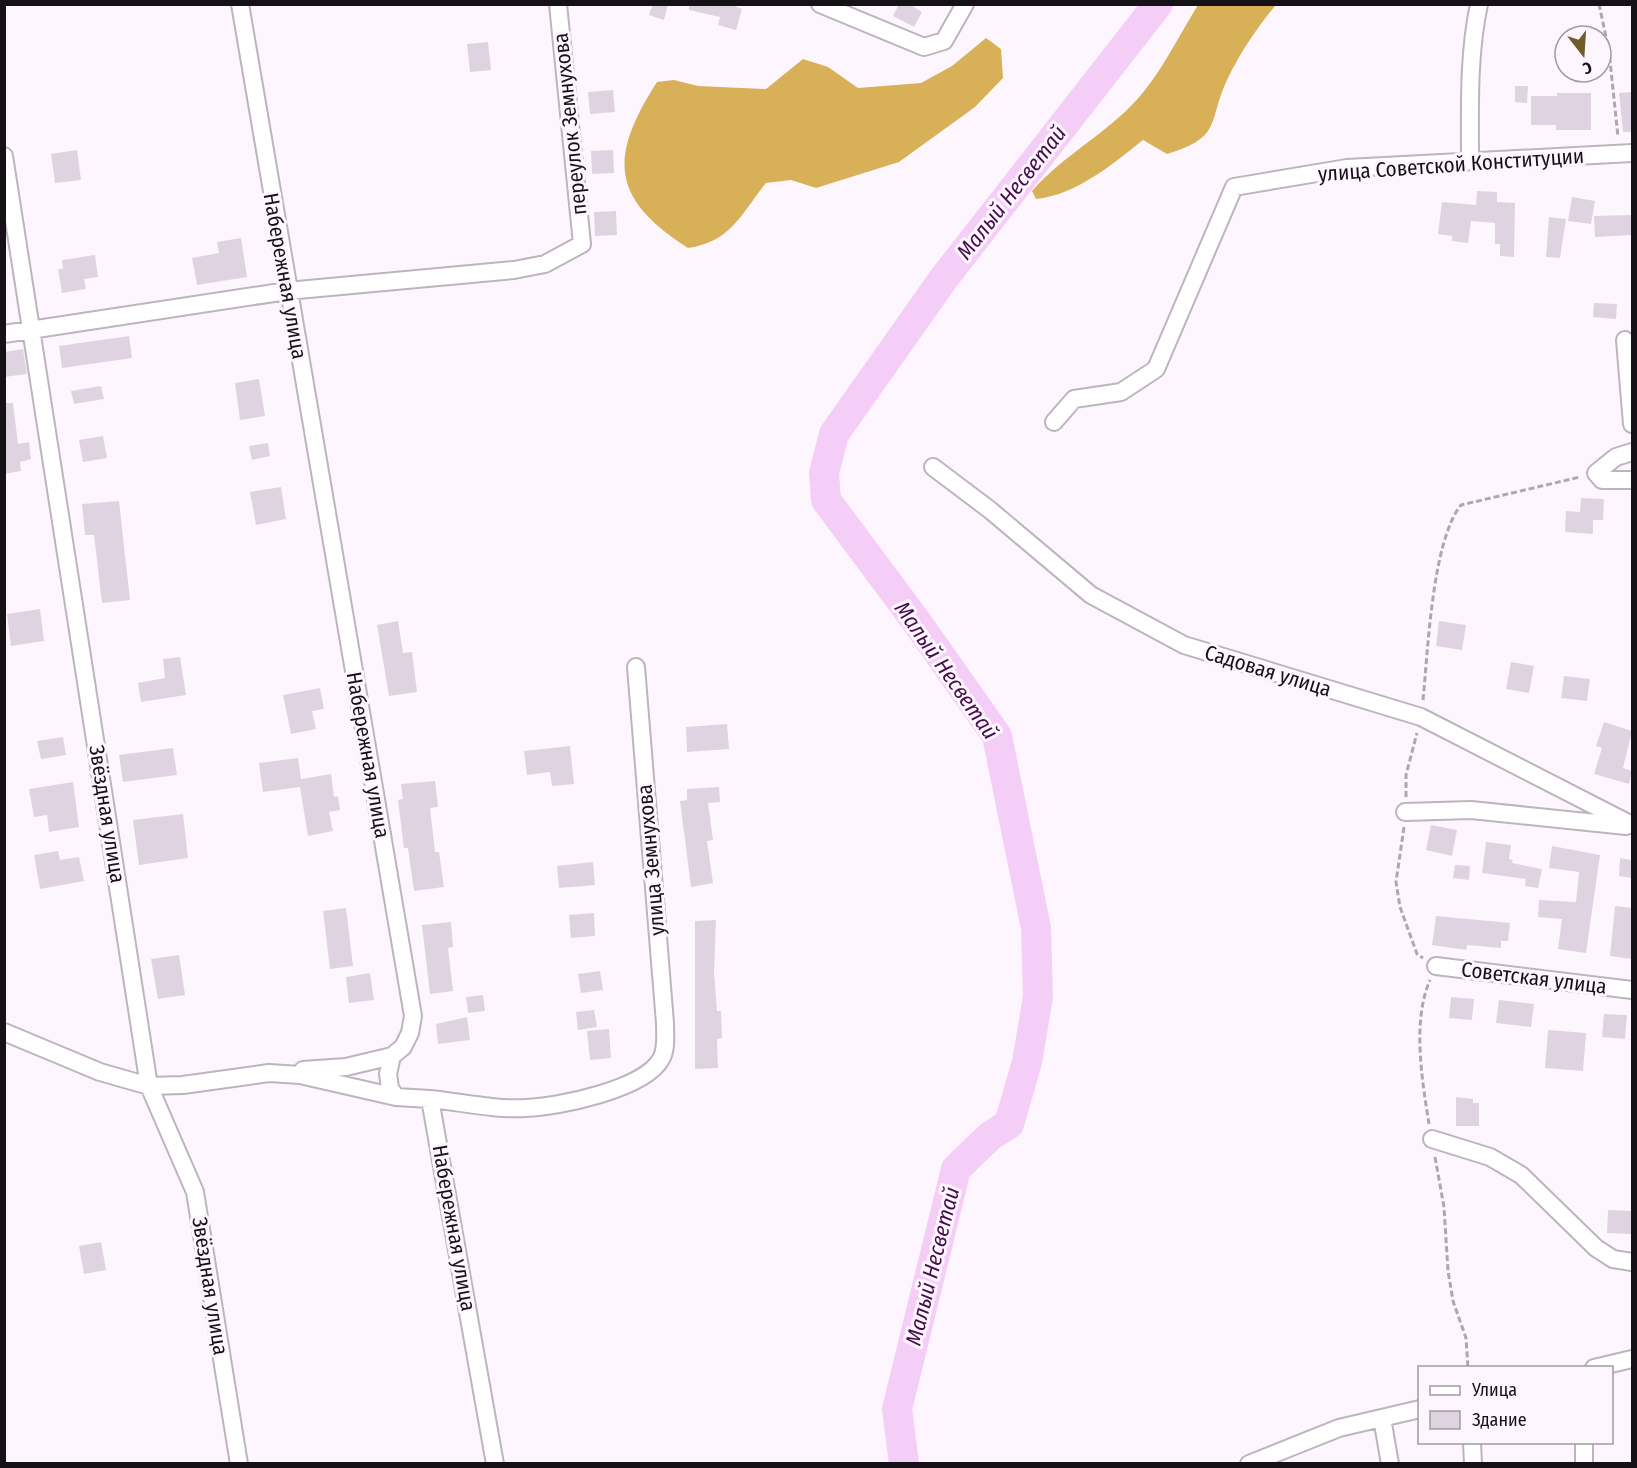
<svg xmlns="http://www.w3.org/2000/svg" width="1637" height="1468" font-family="'Fira Sans Condensed',sans-serif">
<style>
.forest{fill:#d8b058}
.lines{fill:none;stroke-linecap:round;stroke-linejoin:round}
.river{stroke:#f5cef8;stroke-width:30}
.building{fill:#e0d3e1}
.minor-casing{stroke:#bfb3c0;stroke-width:20}
.path{stroke:#aea7ae;stroke-width:3;stroke-dasharray:6 3;stroke-linecap:butt}
.minor{stroke:#fff;stroke-width:16}
.labels{text-anchor:middle;stroke-width:6;stroke-linejoin:round;paint-order:stroke}
.street-label{font-size:21px;fill:#151116;stroke:#fef6fe}
.water-label{font-size:22px;font-style:italic;fill:#450d4b;stroke:#fef6fe}
</style>
<rect width="100%" height="100%" fill="#fef6fe"/>
<path class="forest" d="M1198,5H1276C1258,26 1240,53 1228,78C1207,121 1224,137 1167,154L1143,140C1113,164 1076,195 1036,199L1032,191C1065,153 1114,130 1145,90C1165,65 1181,32 1198,5Z
M986,38L1001,49L1003,78L975,107L899,162L816,188L791,180L766,183C741,214 731,242 688,248C610,198 609,157 657,82L674,80L698,86L766,89L803,59L828,67L858,88L921,83L952,66Z"/>
<g class="lines">
<path class="river" d="M904,1464L897,1409L956,1169L990,1136L1009,1124L1027,1062L1038,997L1036,928L997,736L916,621L826,500L824,473L834,434L944,278L1158,4"/>
</g>
<path class="building" d="M653,4H668L664,20L649,15Z
M689,4H729L742,9L736,30L718,25L720,17L689,10Z
M899,4H909L922,12L914,27L893,16Z
M488,42L491,70L470,72L467,44Z
M1515,86H1528L1527,103L1515,102Z
M613,90L615,112L590,114L588,92Z
M1632,92V132H1623L1619,93Z
M1557,93H1591V130H1556V125H1531V96H1557Z
M77,150L81,180L55,183L51,154Z
M613,150L614,173L592,174L591,151Z
M1477,191L1497,192V202L1515,203L1514,257L1500,256V244H1495V223L1471,221L1468,243L1452,241V236L1438,234L1442,202L1476,205Z
M1572,197L1595,201L1591,224L1568,221Z
M616,211L617,235L595,236L594,212Z
M1632,215V235L1595,237L1594,216Z
M1549,217L1566,219L1560,258L1546,257Z
M241,238L247,277L197,285L192,258L219,253L217,242Z
M95,255L98,277L84,279L86,289L62,293L58,269H63L62,260Z
M1594,303L1617,304L1616,319L1593,317Z
M129,336L132,358L62,368L59,346Z
M23,349L27,374L4,377V352Z
M259,379L265,416L240,420L235,383Z
M101,386L104,399L74,404L71,391Z
M4,403H13L18,444L29,442L31,459L20,462L21,471L4,474Z
M103,436L107,458L83,462L79,440Z
M268,443L270,456L252,460L249,446Z
M281,487L286,519L256,525L250,492Z
M1581,498L1604,499L1603,520H1593V534L1565,532L1566,511L1580,512Z
M119,501L130,600L102,603L94,535H85L82,504Z
M40,609L44,641L11,646L7,614Z
M398,621L403,653L412,652L417,692L389,696L377,625Z
M1439,621L1466,625L1462,650L1436,646Z
M180,657L186,695L141,702L138,683L165,678L163,659Z
M1511,662L1534,666L1529,693L1506,689Z
M1564,676L1590,679L1587,701L1561,698Z
M320,688L324,709L312,711L316,729L291,734L283,695Z
M1604,722L1632,731L1623,768L1632,771L1629,784L1594,774L1602,748L1596,746Z
M727,724L729,749L687,752L686,727Z
M63,737L66,755L41,759L37,741Z
M570,746L574,784L552,786L550,772L527,775L524,751Z
M173,748L177,775L123,782L119,755Z
M298,758L301,779L331,774L334,797L338,796L340,810L329,812L333,831L308,836L300,787L263,792L259,763Z
M435,781L438,807L430,808L435,852H439L444,887L414,891L408,848H404L398,800L403,799L401,784Z
M73,782L79,827L49,832L47,815L34,817L29,789Z
M719,787L720,802L708,803L713,840L707,841L713,883L691,887L680,801L687,800V789Z
M183,814L188,858L139,865L133,820Z
M1431,825L1457,830L1452,856L1426,850Z
M1486,842L1511,845L1509,859L1513,860L1512,863L1542,869L1538,888L1525,886L1526,879L1482,873Z
M1552,846L1600,855L1586,953L1558,949L1562,919L1538,917L1539,900L1576,902L1579,872L1549,868Z
M58,851L60,860L79,857L84,881L40,889L34,855Z
M1620,858L1632,860V878L1619,876Z
M593,862L595,885L559,888L557,866Z
M1455,865L1470,866L1469,880L1453,878Z
M1615,906L1632,908V959L1610,956Z
M346,908L353,966L330,969L323,911Z
M594,913L595,936L571,938L569,915Z
M1436,916L1510,923L1508,941H1501V948L1467,945L1466,950L1432,945Z
M716,920L714,972L717,1011H721L722,1038L717,1039L718,1068L695,1069V921Z
M451,922L453,947L448,948L453,991L430,994L422,925Z
M179,955L185,995L158,999L151,959Z
M600,971L603,990L581,993L578,974Z
M370,973L374,1000L349,1003L346,977Z
M483,995L485,1011L468,1013L466,997Z
M1451,997L1474,999L1472,1020L1449,1018Z
M1499,1000L1534,1004L1531,1027L1496,1023Z
M594,1010L597,1027L578,1030L576,1012Z
M1604,1014L1627,1015L1625,1039L1602,1037Z
M467,1017L470,1040L438,1044L436,1024Z
M609,1029L611,1058L590,1060L587,1031Z
M1548,1030L1586,1033L1583,1071L1545,1068Z
M1456,1097L1473,1099V1103H1479V1126H1456Z
M1608,1210L1632,1211V1234L1607,1233Z
M101,1242L106,1270L84,1274L79,1246Z"/>
<g class="lines">
<defs>
<path id="minor" d="M240,4L413,1016L410,1033L403,1047L392,1056L388,1074L390,1088L396,1097L430,1099L495,1464
M820,4L924,47L944,41L965,4
M4,156L149,1086L195,1192L239,1464
M1470,160C1470,108 1468,56 1479,4
M4,334L287,291L514,270L545,264L582,244L558,4
M1625,340L1632,424
M1054,422L1074,399L1121,392L1156,369L1234,187L1347,168L1632,153
M1632,452L1616,457L1596,473L1602,480H1632
M933,467L990,510L1091,595L1184,645L1421,717L1632,825
M1405,812L1471,810L1626,826
M1436,966L1632,990
M4,1032L100,1072L149,1086L183,1085L269,1073L300,1075L396,1097
M303,1070L346,1067L392,1056
M430,1099C461,1102 495,1110 526,1108C558,1107 645,1089 661,1059C667,1049 665,1035 665,1023L636,667
M1432,1139L1490,1157L1521,1175L1596,1248L1613,1259L1632,1262
M1594,1368L1632,1359
M1382,1418L1390,1464
M1472,1442L1473,1464
M1249,1464L1339,1428L1420,1409
M1584,1464V1442"/>
</defs>
<use href="#minor" class="minor-casing"/>
<path class="path" d="M1599,4L1609,51L1618,137
M1423,700C1428,651 1432,541 1461,505L1580,477
M1406,797V775L1417,733
M1404,827L1396,882L1400,907L1417,954L1423,958
M1429,1124C1422,1080 1412,1021 1430,980
M1435,1157L1444,1207L1448,1271L1453,1301L1466,1338L1468,1368"/>
<use href="#minor" class="minor"/>
</g>
<g class="labels">
<g class="street-label">
<text transform="translate(570 124) rotate(-96)" y="7">переулок Земнухова</text>
<text transform="translate(1451 165) rotate(-4)" y="7">улица Советской Конституции</text>
<text transform="translate(285 276) rotate(80)" y="7">Набережная улица</text>
<text transform="translate(1268 671) rotate(17)" y="7">Садовая улица</text>
<text transform="translate(368 755) rotate(80)" y="7">Набережная улица</text>
<text transform="translate(107 814) rotate(81)" y="7">Звёздная улица</text>
<text transform="translate(651 860) rotate(-95)" y="7">улица Земнухова</text>
<text transform="translate(1534 978) rotate(7)" y="7">Советская улица</text>
<text transform="translate(454 1228) rotate(80)" y="7">Набережная улица</text>
<text transform="translate(210 1286) rotate(81)" y="7">Звёздная улица</text>
</g>
<g class="water-label">
<text transform="translate(1011 192) rotate(-52)" y="8">Малый Несветай</text>
<text transform="translate(947 670) rotate(55)" y="8">Малый Несветай</text>
<text transform="translate(932 1266) rotate(-76)" y="8">Малый Несветай</text>
</g>
</g>
<rect width="1637" height="1468" fill="none" stroke="#151116" stroke-width="12"/>
<rect x="1418" y="1366" width="195" height="78" fill="#fef6fe" stroke="#a19aa1" stroke-width="1.5"/>
<rect x="1430" y="1386" width="30" height="9" fill="#ffffff" stroke="#a19aa1" stroke-width="1.5"/>
<text x="1472" y="1396" font-size="18" fill="#151116">Улица</text>
<rect x="1430" y="1411" width="30" height="18" fill="#e0d3e1" stroke="#a19aa1" stroke-width="1.5"/>
<text x="1472" y="1426" font-size="18" fill="#151116">Здание</text>
<g transform="translate(1583 54) rotate(163)"><circle r="28" fill="#fef6fe" stroke="#a19aa1" stroke-width="1.5"/>
<path d="M0-4.5L10 22L0 15L-10 22Z" fill="#705b2a"/>
<text y="-9" font-size="16" font-weight="bold" text-anchor="middle" fill="#151116">С</text>
</g>
</svg>
